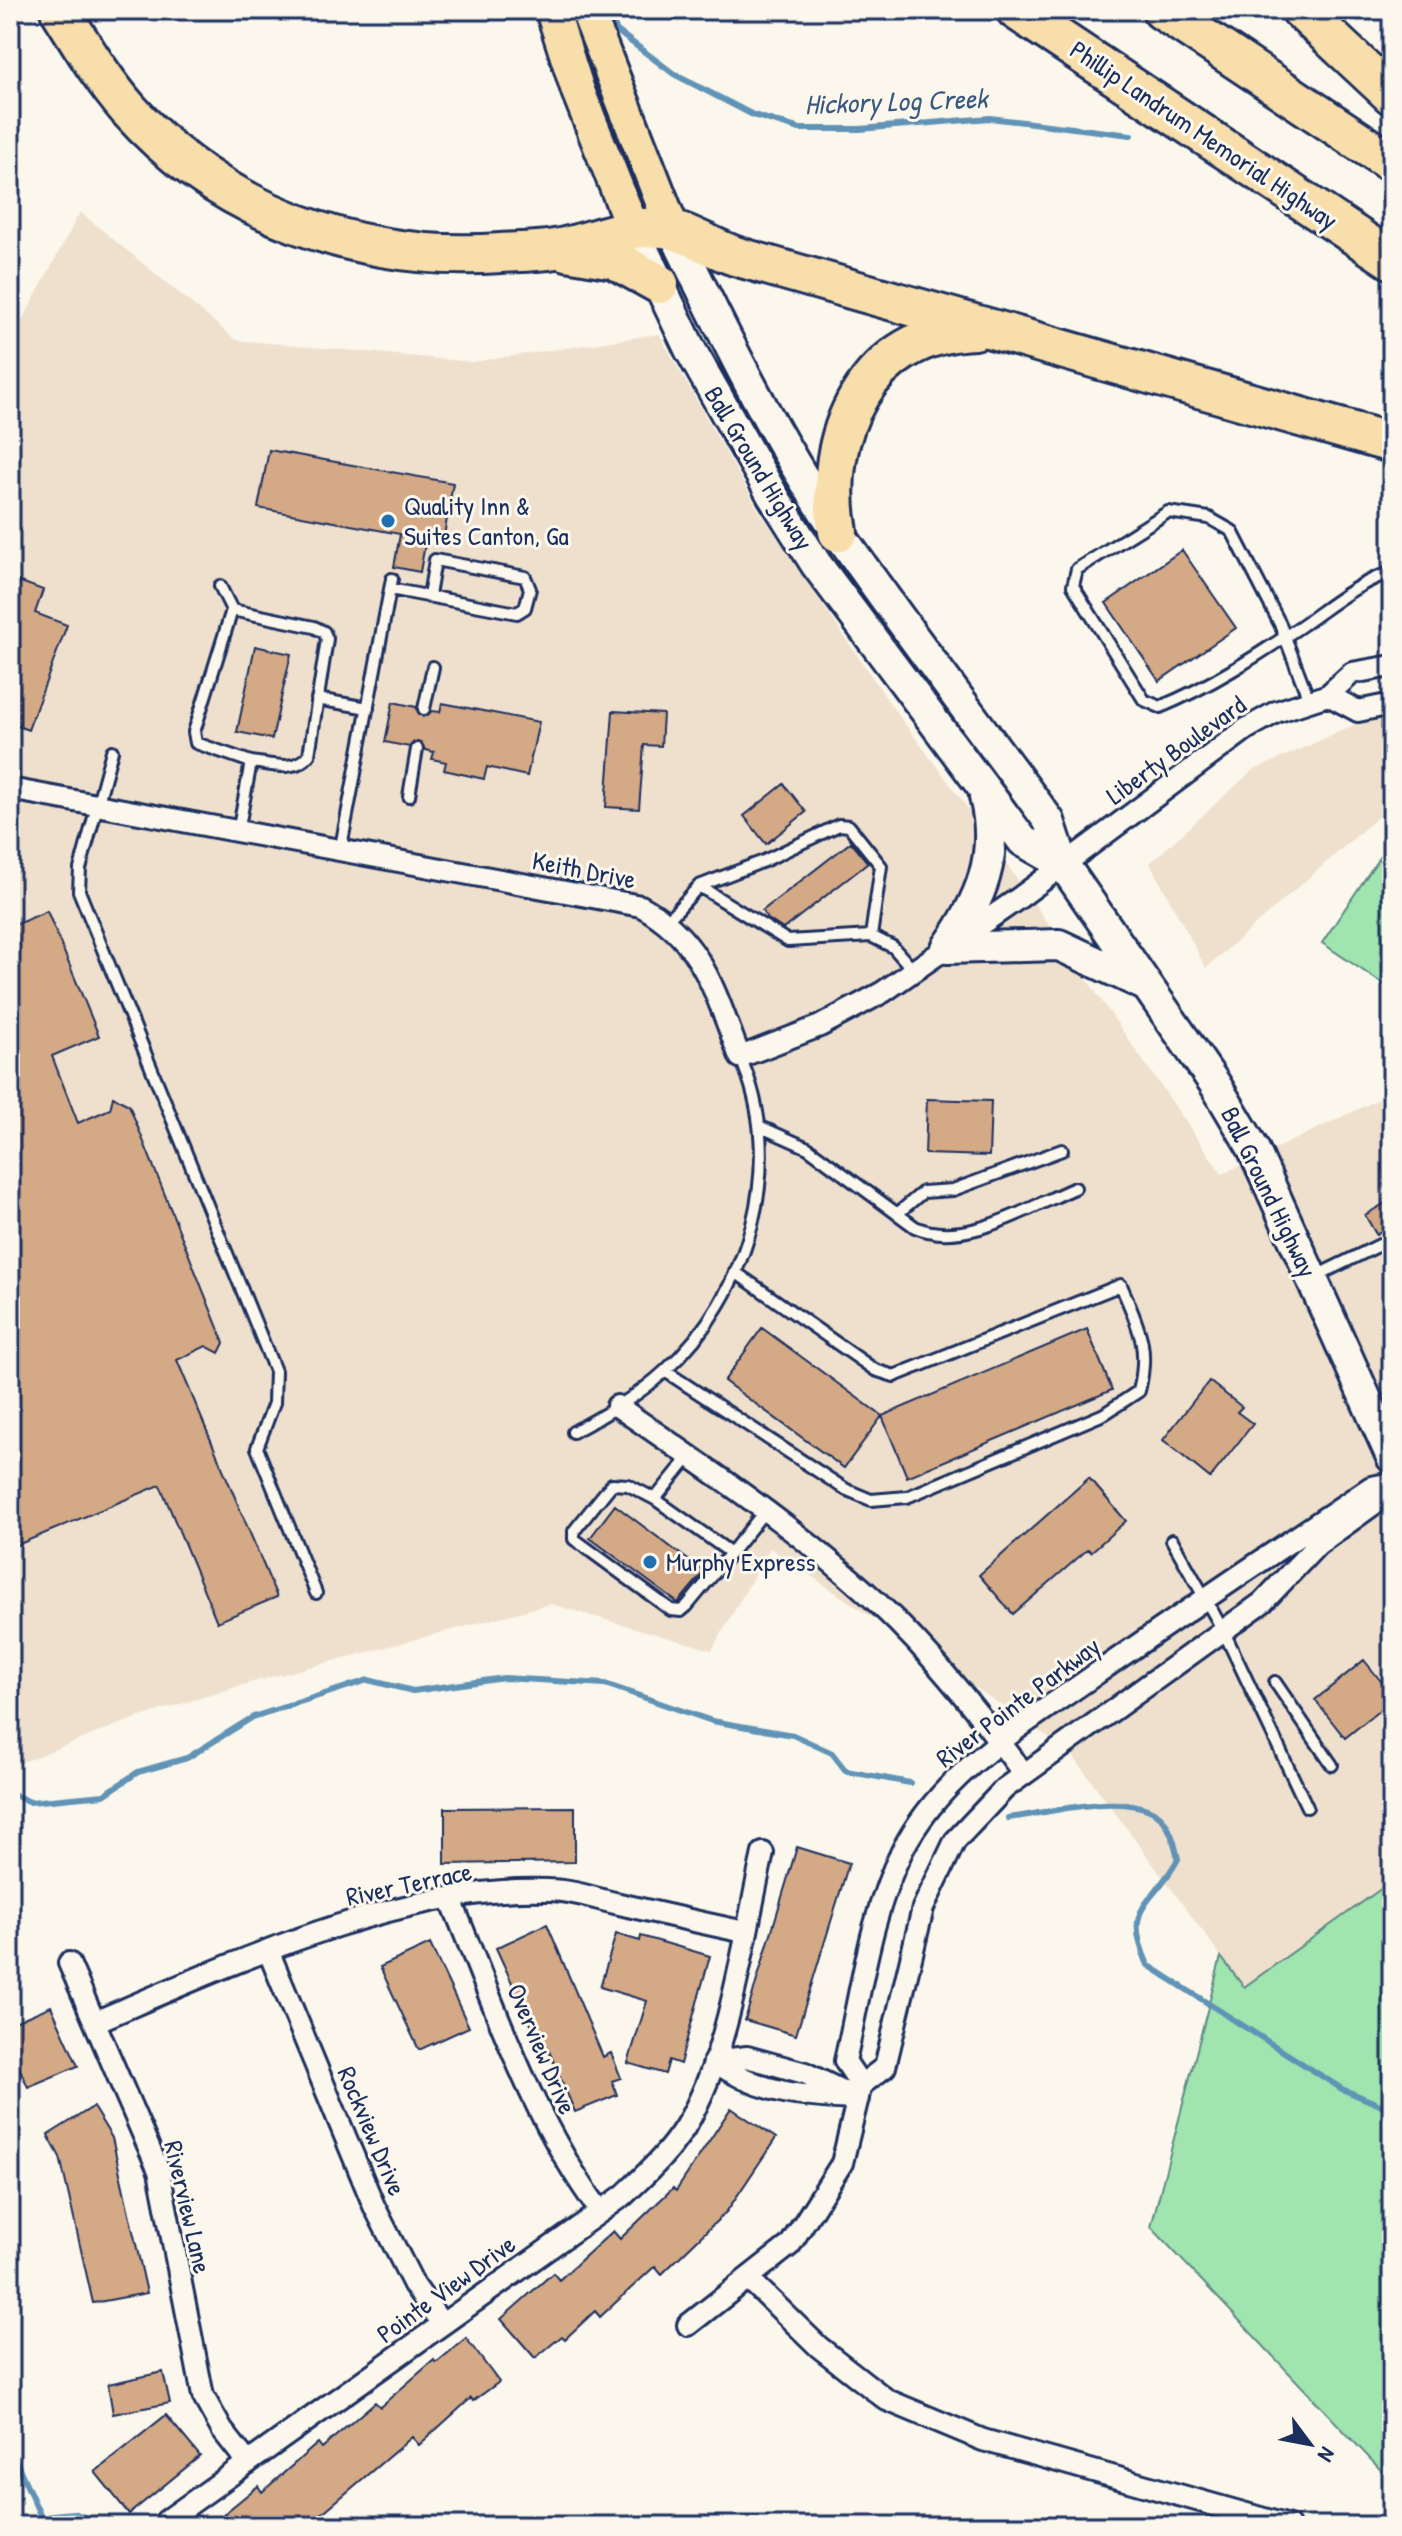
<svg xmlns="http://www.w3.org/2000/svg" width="1402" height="2536" font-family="'Patrick Hand',sans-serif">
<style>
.built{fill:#efe0cd}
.green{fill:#a0e4af;stroke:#5e8a86;stroke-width:2}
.water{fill:#8ed6f0;stroke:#6093b6;stroke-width:2}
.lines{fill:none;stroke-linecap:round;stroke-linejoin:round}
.stream{stroke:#6093b6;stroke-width:6}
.building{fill:#d4a986;stroke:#1b2f5e;stroke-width:2}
.lane-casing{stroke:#1b2f5e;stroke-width:16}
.street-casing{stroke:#1b2f5e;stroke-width:26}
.secondary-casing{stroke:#1b2f5e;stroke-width:36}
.primary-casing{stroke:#1b2f5e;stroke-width:38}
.highway-casing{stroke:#1b2f5e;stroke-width:44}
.lane{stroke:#fbf7ec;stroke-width:10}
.street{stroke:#fbf7ec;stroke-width:20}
.secondary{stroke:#fbf7ec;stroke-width:30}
.primary{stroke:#f8deab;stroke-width:32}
.highway{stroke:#f8deab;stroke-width:38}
.poi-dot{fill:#1f6fb2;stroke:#fbf7ec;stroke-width:3}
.labels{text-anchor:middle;stroke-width:6;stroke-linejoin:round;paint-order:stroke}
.street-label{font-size:26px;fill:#1b2f5e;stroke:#fbf7ec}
.poi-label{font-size:26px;fill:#1b2f5e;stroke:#fbf7ec;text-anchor:start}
.water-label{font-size:28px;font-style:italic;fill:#385982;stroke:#fbf7ec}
</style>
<rect width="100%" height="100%" fill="#fbf7ec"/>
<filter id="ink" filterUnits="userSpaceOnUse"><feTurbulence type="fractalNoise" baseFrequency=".0125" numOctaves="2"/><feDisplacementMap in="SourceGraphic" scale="16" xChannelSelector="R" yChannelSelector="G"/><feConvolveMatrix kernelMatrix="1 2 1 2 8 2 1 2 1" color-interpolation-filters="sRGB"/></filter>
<g filter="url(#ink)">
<path class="built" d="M80,212L236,340L473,362L659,334L758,509L893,708L967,807L1222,1174L1392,1093V1881L1244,1987L1070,1752L770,1548L712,1650L550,1604L249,1683L133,1719L10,1767V344Z
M1392,716V810L1388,808L1206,968L1150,863L1252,771L1365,720Z"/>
<path class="green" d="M1385,849L1392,854V990L1322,943Z
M1392,1881V2482L1151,2227L1221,1957L1244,1987Z"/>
<path class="water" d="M73,2511L117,2526H24L52,2513Z"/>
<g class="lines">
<path class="stream" d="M605,10L617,31L674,74L753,115L800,129H860L990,118L1131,135
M10,1793L30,1802L104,1795L138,1772L187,1758L253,1717L368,1680L413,1691L504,1678L605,1684L712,1721L793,1735L832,1753L846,1771L910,1783
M1008,1818C1049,1813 1122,1791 1157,1814C1170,1823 1175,1845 1178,1859C1152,1907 1121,1905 1148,1965L1342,2089L1392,2110
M10,2448L41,2517"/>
</g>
<path class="building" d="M269,450L453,483L443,542L426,539L420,572L394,567L400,534L258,508Z
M1182,550L1236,628L1159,681L1106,603Z
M10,578L43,590L35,613L67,625L28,730L10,723Z
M255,646L291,654L272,739L237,732Z
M393,702L416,707L423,717L432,711L440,712L442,703L539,722L527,776L487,767L484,779L444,770L446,762L432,759L434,752L425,750L421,742H414L409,747L385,742Z
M613,711L663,714L661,746L644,745L639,809L606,807Z
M784,784L806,812L766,844L744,816Z
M851,842L868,863L783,929L768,919L762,911Z
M47,911L99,1036L52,1056L78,1123L110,1109L113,1097L129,1105L224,1343L219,1353L206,1346L177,1360L277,1597L217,1622L160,1485L10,1548V927Z
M927,1099L991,1101L989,1156L925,1154Z
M1392,1199V1224L1376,1234L1365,1215Z
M762,1328L882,1416L844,1468L724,1381Z
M1087,1329L1112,1390L907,1477L882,1416Z
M1209,1381L1242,1407L1237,1412L1253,1424L1210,1478L1163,1440Z
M1089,1478L1126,1521L1091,1552L1088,1549L1013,1614L979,1575Z
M615,1505L704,1572L678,1603L590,1538Z
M1364,1660L1392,1695V1700L1345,1738L1315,1700Z
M575,1807V1862L445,1864V1808Z
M797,1847L849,1863L796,2035L745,2020Z
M547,1924L603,2057L611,2053L621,2078L612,2081L617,2095L575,2112L540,2030L535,2033L496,1948Z
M616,1934L640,1941L641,1936L710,1956L680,2064L669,2060L665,2074L628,2063L647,2001L600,1987Z
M430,1944L469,2027L419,2050L380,1967Z
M51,2006L78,2066L28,2087L10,2048V2024Z
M93,2107L112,2138L147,2293L93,2303L60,2157L48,2135Z
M731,2108L776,2138L727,2211L662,2274L655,2266L600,2317L595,2311L565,2339L562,2336L535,2358L501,2319L553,2273L559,2280L613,2231L620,2239L673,2188L676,2191Z
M466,2338L499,2382L473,2401L471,2398L419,2445L412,2437L307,2526H209L258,2486L262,2492L318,2443L322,2448L375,2402L380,2407L434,2360L436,2363Z
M163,2372L170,2403L113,2414L108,2384Z
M166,2415L200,2456L129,2514L95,2472Z"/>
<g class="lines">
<defs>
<path id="lane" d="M220,586L232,610L194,732L196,743L251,762L238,832
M390,589L517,613L525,608L530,589L525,577L435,560L429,596
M232,610L314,627L324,632L327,639L309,755C295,773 271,764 251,762
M317,699L368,708
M1309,700L1280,624L1232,531L1209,518L1168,512L1077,569L1073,586L1144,700L1160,707C1209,687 1257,656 1301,626C1330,606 1358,582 1392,572
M424,709L433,667
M112,751L80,869L79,891L275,1371L274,1403L257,1448L316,1593
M409,796L417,749
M340,852L392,579
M699,886L788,941L871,936
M667,921L699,886L764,861L839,825L849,826L881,866L871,936L893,947L914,971
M761,1127L808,1148L915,1227C964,1249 1029,1207 1075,1188
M897,1214L923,1192L953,1190L1062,1150
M1314,1277L1392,1239
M665,1371L845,1489L871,1500L907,1497L1104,1414L1139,1391C1150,1345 1138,1327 1121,1285L894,1376L875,1370L735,1272
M573,1432C605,1415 638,1396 665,1371C749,1295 788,1161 740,1057
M689,1457L655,1499L731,1553L764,1512
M655,1499L628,1485L612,1484L574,1531V1539L671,1610L681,1611L687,1606L731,1553
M1172,1540L1224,1632L1307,1807
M1275,1682L1332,1765"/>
<path id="street" d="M1328,695L1358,711L1392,704
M10,789L641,906C704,941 715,994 740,1057L820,1026L883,992L1019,898L1246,729L1276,712L1328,695L1352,673L1392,666
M617,1406C708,1469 803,1532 883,1608C935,1657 982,1717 1024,1774
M451,1900C495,2006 531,2118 600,2211
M268,1950L374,2206L414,2285L442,2324
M69,1963L159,2171L203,2396L222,2430L248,2463
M97,2021C229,1965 403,1884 549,1890C571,1890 593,1898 615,1903C658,1913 702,1923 745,1932
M714,2061C760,2094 803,2097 858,2099
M714,2061L747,2057L805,2073L850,2095
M861,2085L845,2061C861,1992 870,1915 902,1851C942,1771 1026,1724 1096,1674C1187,1610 1279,1549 1371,1487L1392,1483
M748,2278L819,2347L887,2400L983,2440L1289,2526
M688,2325L790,2245L842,2163L861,2085L885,2067L923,1908L955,1841L1005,1788L1263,1602L1317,1545L1392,1491
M166,2521L624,2195C646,2174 668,2154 685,2127C730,2053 744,1937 763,1853"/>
<path id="secondary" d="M633,229L690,349L773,496L816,564L1023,841L1063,864
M673,230C723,333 773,437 838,532C906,630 979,725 1049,821L1063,864L1215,1084L1253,1148L1392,1457
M947,948L1059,945L1147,986
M947,948C981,900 1000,855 985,797"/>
<path id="primary" d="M552,10L578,91L633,229
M587,10L673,230"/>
<path id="highway" d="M60,10C82,45 102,79 129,110C222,214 363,263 501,253C518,252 537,252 555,249C592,243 636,220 674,230C694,236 714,249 735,256L1392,443
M1016,10L1392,260
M1162,10L1392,163
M1301,10L1392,95
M567,251L614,259L659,284
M838,532C820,436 867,333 975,330"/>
</defs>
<use href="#lane" class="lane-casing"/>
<use href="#street" class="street-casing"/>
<use href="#secondary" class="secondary-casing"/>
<use href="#primary" class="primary-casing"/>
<use href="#highway" class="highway-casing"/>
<use href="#lane" class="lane"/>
<use href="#street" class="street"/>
<use href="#secondary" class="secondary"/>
<use href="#primary" class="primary"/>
<use href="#highway" class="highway"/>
</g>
</g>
<g class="poi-dot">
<circle cx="388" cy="521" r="8"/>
<circle cx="650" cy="1562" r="8"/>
</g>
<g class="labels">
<g class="street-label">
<text transform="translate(1204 135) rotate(34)" y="9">Phillip Landrum Memorial Highway</text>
<text transform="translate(759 468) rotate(59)" y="9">Ball Ground Highway</text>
<text transform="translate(1176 750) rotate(-36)" y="9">Liberty Boulevard</text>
<text transform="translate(584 870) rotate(11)" y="9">Keith Drive</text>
<text transform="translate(1269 1192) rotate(64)" y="9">Ball Ground Highway</text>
<text transform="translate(1018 1702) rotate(-37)" y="9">River Pointe Parkway</text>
<text transform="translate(409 1884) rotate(-12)" y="9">River Terrace</text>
<text transform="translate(542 2049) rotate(67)" y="9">Overview Drive</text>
<text transform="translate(372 2131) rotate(67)" y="9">Rockview Drive</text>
<text transform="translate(188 2207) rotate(77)" y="9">Riverview Lane</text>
<text transform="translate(446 2289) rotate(-36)" y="9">Pointe View Drive</text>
</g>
<g class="poi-label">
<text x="404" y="515">Quality Inn &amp;<tspan x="404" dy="30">Suites Canton, Ga</tspan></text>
<text x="666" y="1571">Murphy Express</text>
</g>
<g class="water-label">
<text transform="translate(896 101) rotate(-2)" y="10">Hickory Log Creek</text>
</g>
</g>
<rect width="1402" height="2536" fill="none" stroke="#fbf7ec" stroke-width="40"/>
<rect x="20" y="20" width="1362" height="2496" fill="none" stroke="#1b2f5e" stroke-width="3" filter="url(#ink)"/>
<g transform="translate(1310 2444) rotate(122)" stroke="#fbf7ec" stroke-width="6" paint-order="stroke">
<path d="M0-6L14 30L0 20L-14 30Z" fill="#1b2f5e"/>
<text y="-12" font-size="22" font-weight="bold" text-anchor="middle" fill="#1b2f5e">N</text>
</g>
</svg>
